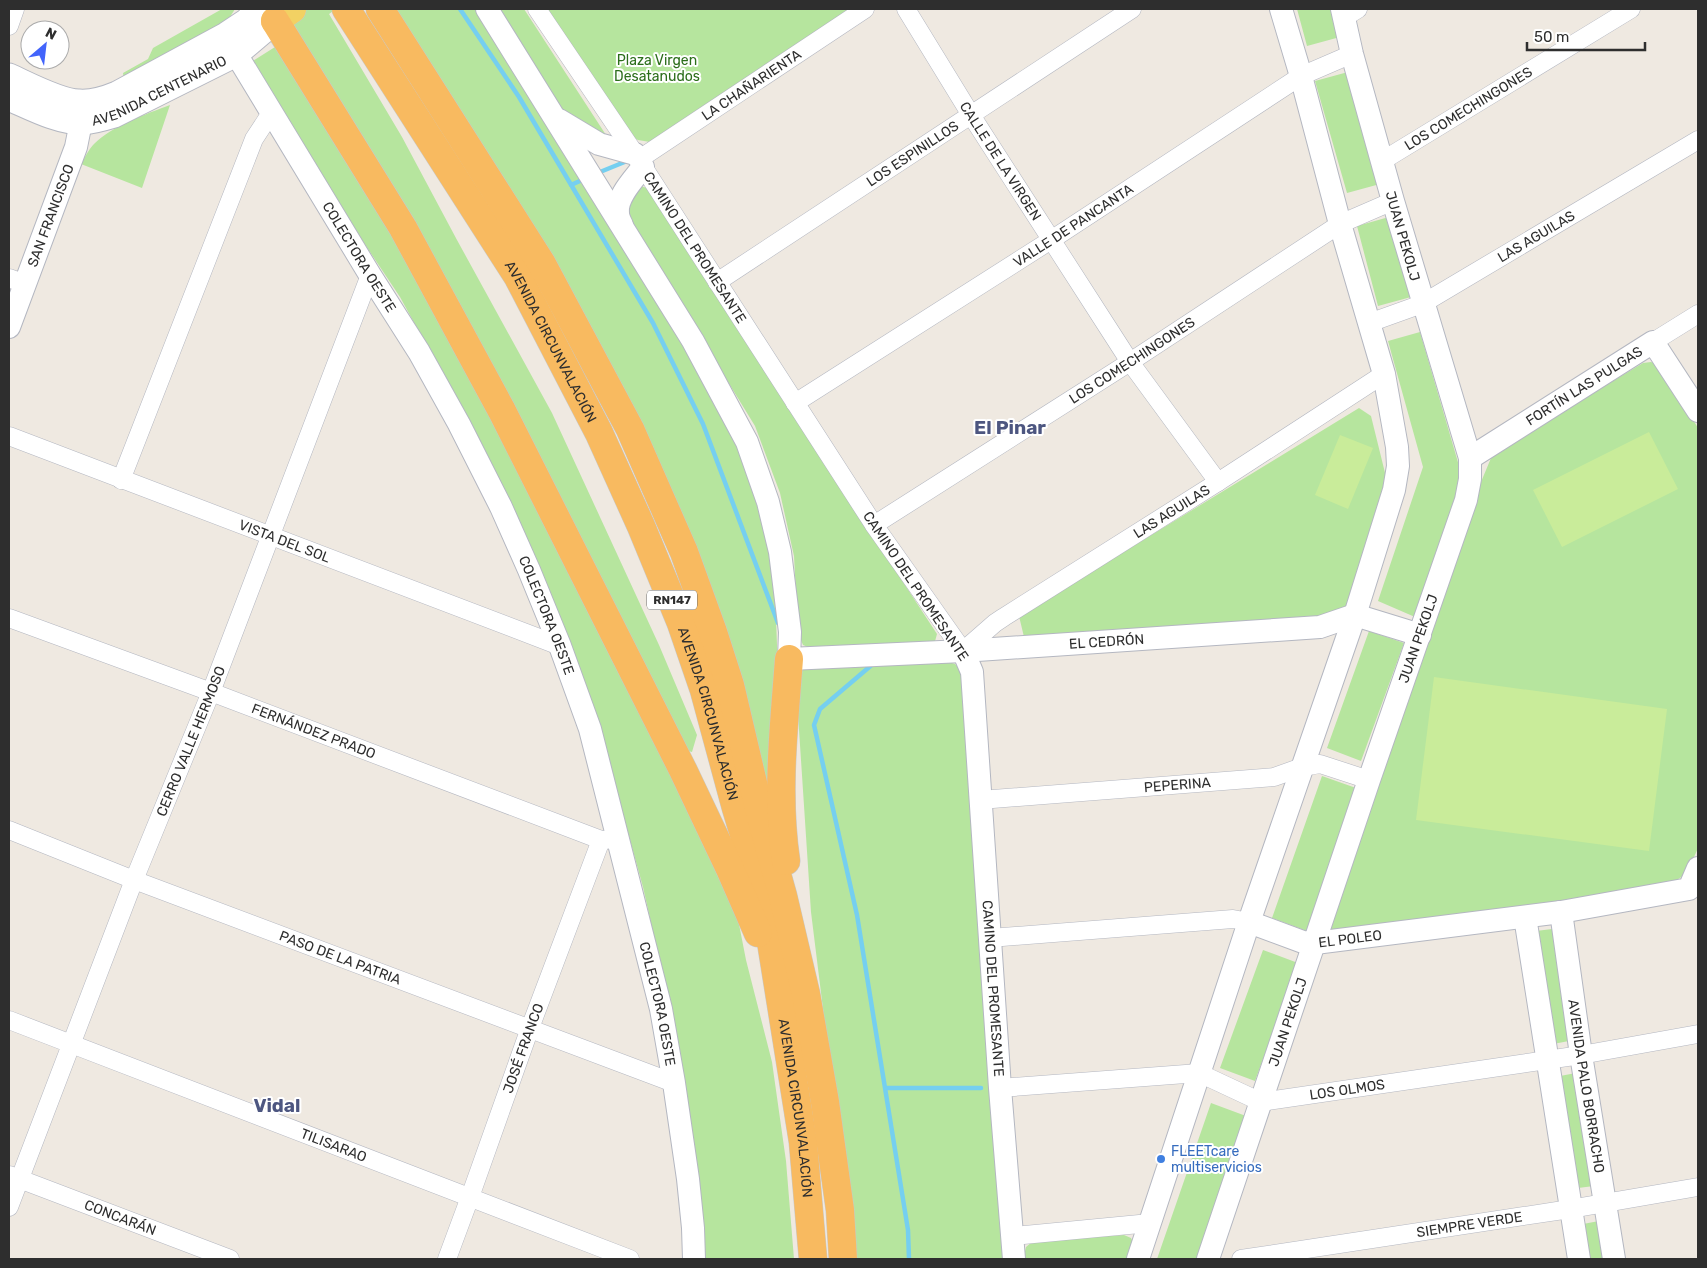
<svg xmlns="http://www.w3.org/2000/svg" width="1707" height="1268" font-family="Rubik,sans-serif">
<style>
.green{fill:#b6e59e}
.pitch{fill:#c9ec9a}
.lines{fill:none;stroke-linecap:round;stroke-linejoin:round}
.stream{stroke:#75cff0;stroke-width:4.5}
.minor-casing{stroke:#b4b7c1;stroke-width:19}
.tertiary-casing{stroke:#b4b7c1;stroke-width:24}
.secondary-casing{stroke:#b4b7c1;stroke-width:27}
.primary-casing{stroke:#c9c9c9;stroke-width:29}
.trunk-casing{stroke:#c9c9c9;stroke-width:29}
.minor{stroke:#fff;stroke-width:18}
.tertiary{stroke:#fff;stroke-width:22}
.secondary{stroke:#fff;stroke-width:25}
.primary{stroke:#f2d163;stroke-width:28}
.trunk{stroke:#f8ba60;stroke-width:28}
.shop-dot{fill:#3f7fe0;stroke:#fff;stroke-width:2}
.labels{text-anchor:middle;stroke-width:4;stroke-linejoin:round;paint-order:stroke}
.shield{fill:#fff;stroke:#6d6d6d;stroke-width:1}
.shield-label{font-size:12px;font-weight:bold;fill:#2e2e2e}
.park-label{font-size:14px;fill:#2c6e1b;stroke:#fff}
.street-label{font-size:14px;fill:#2e2e2e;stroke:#fff}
.shop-label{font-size:14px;fill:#366cbe;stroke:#fff;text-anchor:start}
.district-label{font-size:19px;font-weight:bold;fill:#4d5680;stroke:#fff}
</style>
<rect width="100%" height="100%" fill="#efe9e1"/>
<path class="green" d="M222,9H235C213,48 163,62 124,80L123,73L148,59L153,48Z
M305,9H336L329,14L402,137L457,240L552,413L659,645L697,735L692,752L681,749L293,28L296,15Z
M393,9H476L688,349L739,441L774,567L778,671L777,855L707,584Z
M498,9H524L606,135L569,122Z
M545,9H854L650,142L638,140L626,133Z
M1297,9H1332L1340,37L1307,46Z
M275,47L288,53L409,265L538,508L643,715L738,919L746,960L772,1062L786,1161L794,1259H701L676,1035L643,887L602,739L493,467L400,297L308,159L251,62Z
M1348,72L1380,184L1347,193L1315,81Z
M170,105L142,188L81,164C85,157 89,149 94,144C112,126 146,114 170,105Z
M637,186L644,187L650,190L771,380L937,634L934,645L815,650L803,645L798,633L794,556L780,493L755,426L625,214Z
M1389,217L1411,297L1378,306L1357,226Z
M1420,332L1462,476L1415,617L1378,601L1423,467L1388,341Z
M1651,362L1660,365L1698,428V848L1687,873L1674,882L1348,936L1330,931L1476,494L1491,458L1501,448L1643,363Z
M1359,408L1371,416L1388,485L1353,600L1335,617L1024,637L1019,616Z
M1369,631L1404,643L1361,761L1327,748Z
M949,662L955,664L961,670L1006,1259H854L811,912L796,684L801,670L808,668Z
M1322,776L1356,788L1307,931L1272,918Z
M1552,929L1569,1041L1553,1044L1536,931Z
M1263,950L1298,963L1255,1081L1220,1068Z
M1576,1073L1594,1186L1578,1188L1560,1076Z
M1211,1103L1246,1116L1197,1259H1157Z
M1599,1221L1605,1259H1589L1583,1224Z
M1124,1235L1131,1238L1134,1244L1130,1259H1023L1026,1247L1033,1241Z"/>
<path class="pitch" d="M1649,432L1678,489L1562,547L1533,490Z
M1340,435L1373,448L1348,509L1315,495Z
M1434,677L1667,709L1649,851L1416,820Z"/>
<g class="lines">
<path class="stream" d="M460,9L519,97L653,323L703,424L778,623
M600,172L627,161
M571,185L582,180
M874,663L820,709L814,725L857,915L908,1230L909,1259
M885,1088H981"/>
<defs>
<g id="minor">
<path id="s1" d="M537,9L635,154L874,525L963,651L995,623L1004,617L1218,482L1384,374"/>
<path id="s2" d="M906,9L971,115L1130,362L1218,482"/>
<path d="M1345,17L1358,9"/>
<path d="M9,26L15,9"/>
<path id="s3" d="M638,160L865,9"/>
<path id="s4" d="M1382,161L1631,9"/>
<path d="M9,278L25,284"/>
<path id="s5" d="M717,282L1132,9"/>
<path id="s6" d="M1369,323L1422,304L1698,140"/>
<path d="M1653,342L1698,314"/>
<path id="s7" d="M795,403L1051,240L1301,76L1352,54"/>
<path id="s8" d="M9,436L560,646"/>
<path d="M121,480L254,139L271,113"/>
<path id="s9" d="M874,525L1130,362L1340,224L1393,201"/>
<path id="s10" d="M9,618L211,692L601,840L618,839"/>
<path id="s11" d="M980,800L1274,777L1302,767L1320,764L1369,780"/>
<path id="s12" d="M9,830L134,880L674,1083"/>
<path d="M990,938L1233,919L1249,922"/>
<path id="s13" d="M9,1020L630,1259"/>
<path id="s14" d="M1000,1088L1199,1073L1261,1102L1581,1055L1698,1034"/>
<path id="s15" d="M9,1175L230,1259"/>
<path id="s16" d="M9,1207L134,880L211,692L370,275"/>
<path d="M1013,1236L1150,1223"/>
<path id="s17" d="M447,1259L470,1197L530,1028L601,840"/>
<path id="s18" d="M1241,1259L1570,1209L1698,1187"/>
</g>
<g id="tertiary">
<path id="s19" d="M487,9L693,341L747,442L768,502L780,552L790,632L789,659L963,651L1320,627L1355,615L1420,635"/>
<path id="s20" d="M227,39L370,275L419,352L459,424L501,507L529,570L560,646L590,729L661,1009L674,1083L688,1179L693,1228L694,1259"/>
<path d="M559,120L599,144L635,154"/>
<path d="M622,225C620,221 618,217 618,213C616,197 634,179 643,167"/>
<path id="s21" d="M9,327L76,147L81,122L78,104"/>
<path id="s22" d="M1470,458L1653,342L1698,411"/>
<path id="s23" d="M963,651L972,672L1000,1088L1014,1259"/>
<path id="s24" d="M1561,912L1581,1055L1614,1259"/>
<path d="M1525,917L1579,1259"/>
<path id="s25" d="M1249,922L1303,942L1315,943L1561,912L1689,889L1698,868"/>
<path d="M1138,1259L1249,922L1355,615L1394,490L1398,466L1397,447L1384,374L1340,224L1301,76L1281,9"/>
<path id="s26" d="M1208,1259L1369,780L1466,500L1470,479V458L1393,201L1352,54L1342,9"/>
</g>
<g id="secondary">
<path d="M9,76C27,84 60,102 79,102C93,103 105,99 117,94L226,35L247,21L258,9"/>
<path id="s27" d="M9,98C32,108 58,122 83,122C94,121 104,118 114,115L236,54L275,21"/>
</g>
<path id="primary" d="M275,21L292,9"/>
<g id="trunk">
<path id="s28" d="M346,9L518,277L599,433L641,526L681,623L704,690L736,808L765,904L803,1142L813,1259"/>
<path d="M380,9L542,264L630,429L684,552L713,632L730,685L761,817L783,896L806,994L825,1102L840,1210L843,1259"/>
<path d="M275,21L403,228L502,411L683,770L730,869L758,933"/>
<path d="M786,861C776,794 784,726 789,659"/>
</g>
</defs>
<use href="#minor" class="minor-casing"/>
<use href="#tertiary" class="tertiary-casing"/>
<use href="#secondary" class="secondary-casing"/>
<use href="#primary" class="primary-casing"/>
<use href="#trunk" class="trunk-casing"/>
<use href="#minor" class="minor"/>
<use href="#tertiary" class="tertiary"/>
<use href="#secondary" class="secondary"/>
<use href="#primary" class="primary"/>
<use href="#trunk" class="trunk"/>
</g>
<circle class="shop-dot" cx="1161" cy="1159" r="5"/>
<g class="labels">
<rect class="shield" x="647" y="590.5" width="50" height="19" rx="4"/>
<g class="shield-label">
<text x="672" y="604">RN147</text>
</g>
<g class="park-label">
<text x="657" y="65">Plaza Virgen<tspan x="657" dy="16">Desatanudos</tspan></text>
</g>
<g class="street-label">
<text dy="5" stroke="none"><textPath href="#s3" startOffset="136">LA CHAÑARIENTA</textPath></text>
<text dy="5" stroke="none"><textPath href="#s27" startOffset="161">AVENIDA CENTENARIO</textPath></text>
<text dy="5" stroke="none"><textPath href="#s4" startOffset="101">LOS COMECHINGONES</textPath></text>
<text dy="5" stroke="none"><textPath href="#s5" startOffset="234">LOS ESPINILLOS</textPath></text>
<text dy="5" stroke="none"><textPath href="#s2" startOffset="179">CALLE DE LA VIRGEN</textPath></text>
<text dy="5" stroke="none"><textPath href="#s21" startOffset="119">SAN FRANCISCO</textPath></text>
<text dy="5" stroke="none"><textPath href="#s7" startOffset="330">VALLE DE PANCANTA</textPath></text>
<text transform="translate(1403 236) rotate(74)" y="5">JUAN PEKOLJ</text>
<text dy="5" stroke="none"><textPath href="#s6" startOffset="189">LAS AGUILAS</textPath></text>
<text dy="5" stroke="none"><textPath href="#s1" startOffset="286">CAMINO DEL PROMESANTE</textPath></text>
<text dy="5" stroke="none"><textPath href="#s20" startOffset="255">COLECTORA OESTE</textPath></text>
<text dy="5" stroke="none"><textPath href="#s28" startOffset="391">AVENIDA CIRCUNVALACIÓN</textPath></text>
<text dy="5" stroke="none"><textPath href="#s9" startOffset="306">LOS COMECHINGONES</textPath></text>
<text dy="5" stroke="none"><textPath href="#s22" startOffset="135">FORTÍN LAS PULGAS</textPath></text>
<text dy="5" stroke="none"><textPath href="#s1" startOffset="1022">LAS AGUILAS</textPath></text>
<text dy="5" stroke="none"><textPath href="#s8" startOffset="295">VISTA DEL SOL</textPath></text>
<text transform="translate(916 586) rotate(56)" y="5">CAMINO DEL PROMESANTE</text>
<text dy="5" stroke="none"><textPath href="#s20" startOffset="660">COLECTORA OESTE</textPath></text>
<text dy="5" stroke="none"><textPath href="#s26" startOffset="655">JUAN PEKOLJ</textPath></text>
<text dy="5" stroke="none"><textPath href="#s19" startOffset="1046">EL CEDRÓN</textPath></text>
<text dy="5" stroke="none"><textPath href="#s28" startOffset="796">AVENIDA CIRCUNVALACIÓN</textPath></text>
<text dy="5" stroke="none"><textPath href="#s10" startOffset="325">FERNÁNDEZ PRADO</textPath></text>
<text dy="5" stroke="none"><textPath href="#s16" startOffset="500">CERRO VALLE HERMOSO</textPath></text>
<text dy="5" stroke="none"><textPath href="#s11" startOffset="198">PEPERINA</textPath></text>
<text dy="5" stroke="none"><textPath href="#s25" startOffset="105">EL POLEO</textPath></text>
<text dy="5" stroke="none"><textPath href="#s12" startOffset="355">PASO DE LA PATRIA</textPath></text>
<text dy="5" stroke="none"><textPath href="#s23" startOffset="340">CAMINO DEL PROMESANTE</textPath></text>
<text dy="5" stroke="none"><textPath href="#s20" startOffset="1065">COLECTORA OESTE</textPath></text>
<text dy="5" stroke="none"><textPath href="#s26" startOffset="250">JUAN PEKOLJ</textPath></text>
<text dy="5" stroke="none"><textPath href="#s17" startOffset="224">JOSÉ FRANCO</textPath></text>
<text dy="5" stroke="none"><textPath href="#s24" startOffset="176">AVENIDA PALO BORRACHO</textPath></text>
<text dy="5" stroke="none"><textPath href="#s14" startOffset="355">LOS OLMOS</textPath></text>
<text dy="5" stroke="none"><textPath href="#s28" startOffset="1201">AVENIDA CIRCUNVALACIÓN</textPath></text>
<text dy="5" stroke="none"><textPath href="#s13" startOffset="348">TILISARAO</textPath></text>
<text dy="5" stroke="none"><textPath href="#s15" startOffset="119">CONCARÁN</textPath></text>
<text dy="5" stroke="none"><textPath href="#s18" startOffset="231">SIEMPRE VERDE</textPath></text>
</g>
<g class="shop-label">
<text x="1171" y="1156">FLEETcare<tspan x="1171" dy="16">multiservicios</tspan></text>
</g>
<g class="district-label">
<text x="1010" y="434">El Pinar</text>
<text x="277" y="1112">Vidal</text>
</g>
</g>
<rect width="1707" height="1268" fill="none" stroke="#2e2e2e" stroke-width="20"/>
<g transform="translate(45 45) rotate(28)"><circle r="24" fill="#ffffff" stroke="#ababab"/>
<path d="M0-4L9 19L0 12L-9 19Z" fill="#4264fb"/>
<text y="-8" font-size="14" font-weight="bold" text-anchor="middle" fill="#2e2e2e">N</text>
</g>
<path d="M1527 42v8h118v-8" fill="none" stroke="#2e2e2e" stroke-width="2.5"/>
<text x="1534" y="42" font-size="15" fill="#2e2e2e" stroke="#ffffff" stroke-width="4" paint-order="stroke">50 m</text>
</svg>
